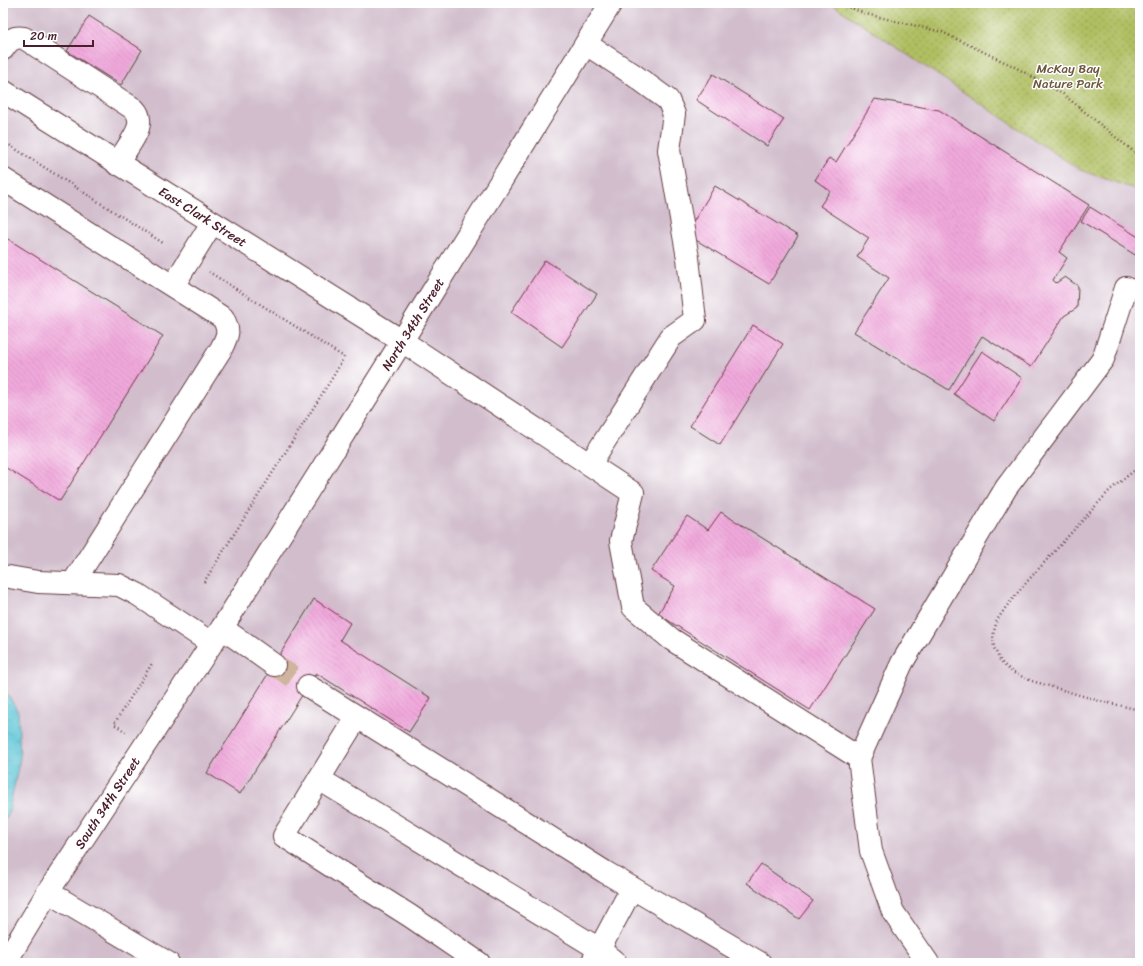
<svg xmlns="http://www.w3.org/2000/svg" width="1143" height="966" font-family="Sriracha,sans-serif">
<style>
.industrial{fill:#d1bdcc}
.park{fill:url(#park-dots);stroke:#7d6f46}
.water{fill:url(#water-ripples);stroke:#527280}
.building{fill:url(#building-back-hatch)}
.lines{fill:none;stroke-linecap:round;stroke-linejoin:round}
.minor-tunnel{stroke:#cfb59d;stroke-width:22;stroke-dasharray:22 11;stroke-linecap:butt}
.minor-casing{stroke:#633b40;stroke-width:24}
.path{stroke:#633b40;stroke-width:2.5;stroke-dasharray:1 3;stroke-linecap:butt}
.minor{stroke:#fff;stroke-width:22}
.labels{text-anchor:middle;stroke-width:3;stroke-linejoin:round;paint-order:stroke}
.park-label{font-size:13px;fill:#6e573e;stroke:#fff}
.street-label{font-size:13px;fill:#4a1f2b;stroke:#fff}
</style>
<defs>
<pattern id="park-dots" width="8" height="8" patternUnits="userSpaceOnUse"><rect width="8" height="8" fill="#b0bf62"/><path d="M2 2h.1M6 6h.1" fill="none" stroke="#919b51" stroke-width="1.8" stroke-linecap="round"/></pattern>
<pattern id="water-ripples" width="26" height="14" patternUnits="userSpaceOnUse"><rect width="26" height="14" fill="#5ac5d5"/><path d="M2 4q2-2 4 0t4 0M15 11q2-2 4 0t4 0" fill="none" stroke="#4c9fad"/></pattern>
<pattern id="building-back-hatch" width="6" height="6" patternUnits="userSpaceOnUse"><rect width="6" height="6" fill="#f0a8db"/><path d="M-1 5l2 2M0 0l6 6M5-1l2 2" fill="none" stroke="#cf90bc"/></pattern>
</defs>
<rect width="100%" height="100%" fill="#fff"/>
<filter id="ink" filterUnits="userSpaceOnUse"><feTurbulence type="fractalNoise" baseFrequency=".025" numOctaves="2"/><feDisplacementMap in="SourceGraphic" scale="8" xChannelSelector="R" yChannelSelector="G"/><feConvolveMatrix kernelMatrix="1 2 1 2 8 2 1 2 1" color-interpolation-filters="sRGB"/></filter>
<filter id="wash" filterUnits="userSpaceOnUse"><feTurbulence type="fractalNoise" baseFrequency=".012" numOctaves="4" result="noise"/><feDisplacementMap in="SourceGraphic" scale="16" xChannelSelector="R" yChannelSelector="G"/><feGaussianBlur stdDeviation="0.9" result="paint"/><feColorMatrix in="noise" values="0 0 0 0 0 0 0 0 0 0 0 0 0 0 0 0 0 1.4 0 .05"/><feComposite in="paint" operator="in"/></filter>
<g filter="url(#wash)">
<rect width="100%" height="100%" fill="#f0dbb9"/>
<path class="industrial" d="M3,3H830L1080,170L1140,191V963H3V823L8,815L18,712L3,686Z"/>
<path class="park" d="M830,3H1140V191L1080,170Z"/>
<path class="water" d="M3,686L18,712L20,758L8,815L3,823Z"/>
<g id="blocks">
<path class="building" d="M89,16L142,50L121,85L67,51Z
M713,74L784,119L767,146L696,100Z
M875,99L939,110L1089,205L1059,252L1067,258L1053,280L1056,283L1065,277L1078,286L1077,308L1064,316L1031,367L982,336L949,390L854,332L889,278L857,257L869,238L820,206L830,191L815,180L829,158L836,162Z
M715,186L798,236L769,284L686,234Z
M1090,207L1140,238V258L1081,221Z
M3,236L163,336L60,501L3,466Z
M545,260L597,294L562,347L511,312Z
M753,325L783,344L720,445L690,426Z
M982,351L1022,378L994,421L954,394Z
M721,512L875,609L810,710L658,614L675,586L651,571L687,516L708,530Z
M314,599L350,623L340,640L431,698L409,732L316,673L240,794L207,773Z
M761,864L813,901L799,919L747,883Z"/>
</g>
</g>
<g filter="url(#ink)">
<use href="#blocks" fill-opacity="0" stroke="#633b40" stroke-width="1"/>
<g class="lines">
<path class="minor-tunnel" d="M274,665L308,686"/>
<defs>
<g id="minor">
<path d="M586,44L631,73L668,100L674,114L669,150L688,258L695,320L671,337L590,464"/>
<path d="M3,49C9,40 14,36 24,38L134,109C137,112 139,116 139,120C141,132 123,153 117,164"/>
<path id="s1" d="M3,91L402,341L633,493L621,541L633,607L671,639L859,758L902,663L1006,488L1103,359L1126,288"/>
<path d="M3,179L223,318C230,331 228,335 221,349L73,583"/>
<path d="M173,286L212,223"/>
<path d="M3,576L38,582L119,585L137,594L211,643"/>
<path d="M222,628L274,665"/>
<path d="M308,686L605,872L760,963"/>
<path d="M357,717L284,836L410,916L479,963"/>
<path d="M859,758L871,851L893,912L928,963"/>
<path d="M319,779L599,949L616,963"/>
<path d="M48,892L168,963"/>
<path id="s2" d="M5,963L48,892L222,628L402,341L611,3"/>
<path d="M592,963L632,888"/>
</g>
</defs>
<use href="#minor" class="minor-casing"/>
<path class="path" d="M838,3L866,14L942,32L1015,67L1063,94L1140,157
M3,141L163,243
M1140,466L1110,490L1024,585L1006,607L997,620L993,635L994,648L1001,662L1012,672L1032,681L1100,701L1140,710
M204,582L334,375L344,357L209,272
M126,732L114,724L153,662"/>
<use href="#minor" class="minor"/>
</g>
</g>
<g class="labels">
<g class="park-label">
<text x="1068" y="73">McKay Bay<tspan x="1068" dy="15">Nature Park</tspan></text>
</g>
<g class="street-label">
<text dy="5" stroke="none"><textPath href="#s1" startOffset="236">East Clark Street</textPath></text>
<text dy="5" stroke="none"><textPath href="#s2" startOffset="758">North 34th Street</textPath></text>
<text dy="5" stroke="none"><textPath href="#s2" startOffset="190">South 34th Street</textPath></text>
</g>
</g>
<rect width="1143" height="966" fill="none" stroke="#fff" stroke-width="16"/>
<path d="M24 40v6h69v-6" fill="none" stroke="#4a1f2b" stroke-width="2"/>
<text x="30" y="40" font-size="12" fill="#4a1f2b" stroke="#ffffff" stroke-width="3" paint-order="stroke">20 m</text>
</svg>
